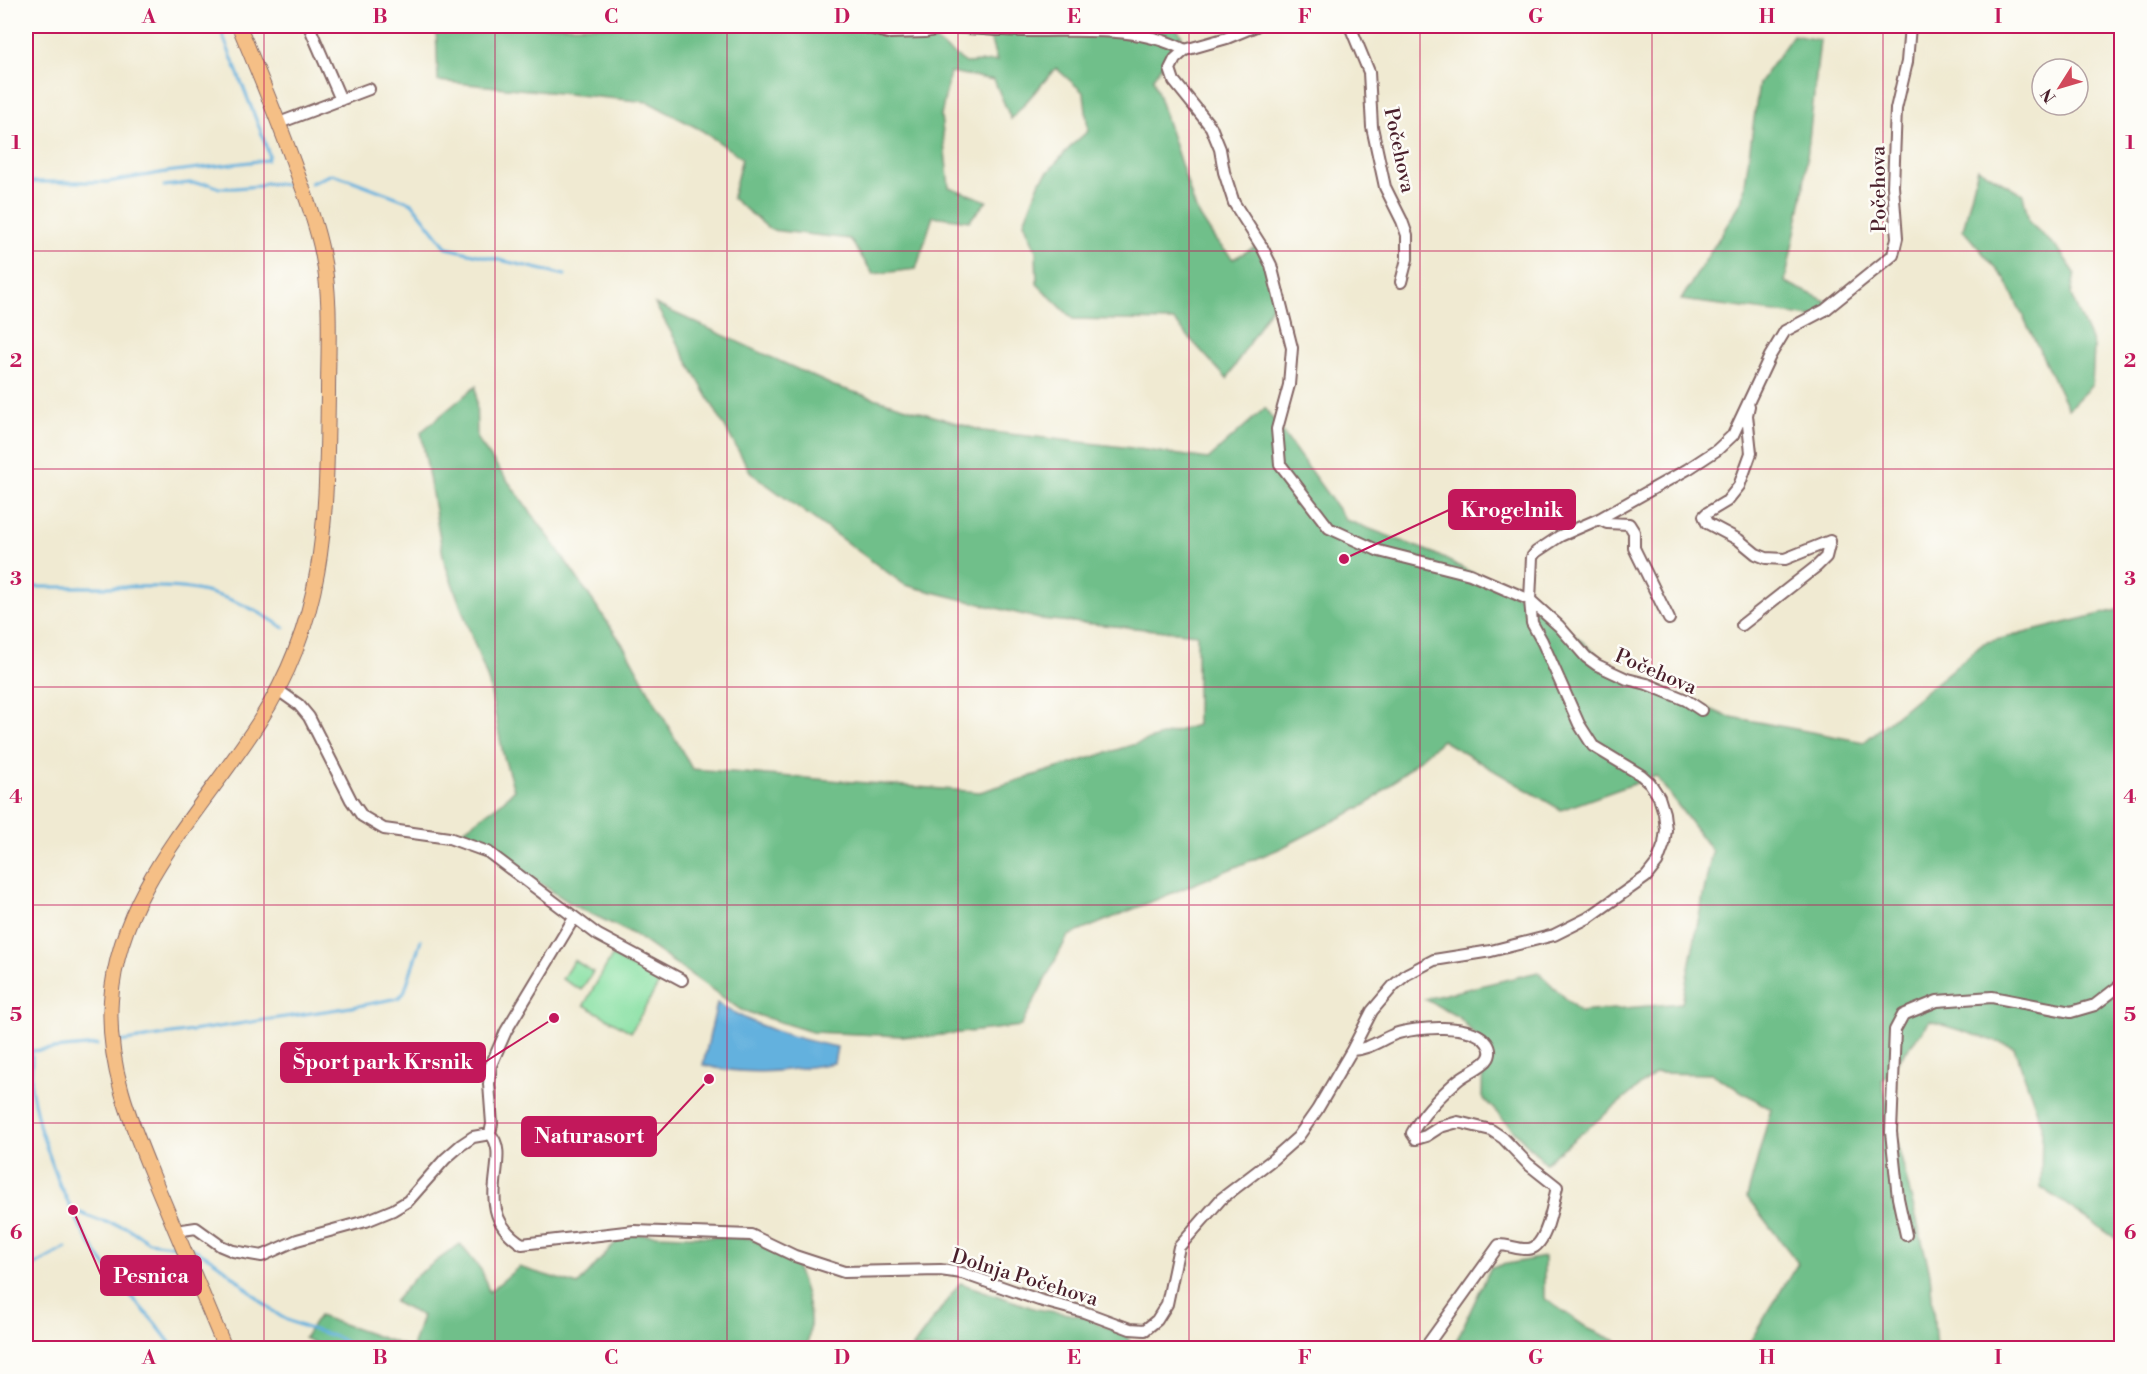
<svg xmlns="http://www.w3.org/2000/svg" width="2147" height="1374" font-family="'Libre Bodoni',serif">
<style>
.green{fill:#8ae1a5;stroke:#6a8068;stroke-width:1.5}
.forest{fill:#6fbf8a;stroke:#5c6f5a;stroke-width:1.5}
.water{fill:#64b1de;stroke:#576884;stroke-width:1.5}
.lines{fill:none;stroke-linecap:round;stroke-linejoin:round}
.stream{stroke:#64b1de;stroke-width:3}
.minor-casing{stroke:#846665;stroke-width:14}
.major-casing{stroke:#846665;stroke-width:16}
.minor{stroke:#fff;stroke-width:10}
.major{stroke:#f5bf86;stroke-width:14}
.grid{fill:none;stroke:#c2185b;stroke-width:1.5;stroke-opacity:0.55}
.labels{text-anchor:middle;stroke-width:5;stroke-linejoin:round;paint-order:stroke}
.street-label{font-size:20px;fill:#4a1f2b;stroke:#fdfcf7}
.leader{fill:none;stroke:#c2185b;stroke-width:2}
.callout-dot{fill:#c2185b;stroke:#fdfcf7;stroke-width:2}
.callout{fill:#c2185b;stroke:#c2185b;stroke-width:2}
.callout-label{font-size:21px;text-anchor:middle;font-weight:bold;fill:#fff}
.neatline{fill:none;stroke:#c2185b;stroke-width:2}
.grid-label{font-size:20px;text-anchor:middle;font-weight:bold;fill:#c2185b}
</style>
<rect width="100%" height="100%" fill="#fdfcf7"/>
<filter id="ink" filterUnits="userSpaceOnUse"><feTurbulence type="fractalNoise" baseFrequency=".0167" numOctaves="2"/><feDisplacementMap in="SourceGraphic" scale="12" xChannelSelector="R" yChannelSelector="G"/><feConvolveMatrix kernelMatrix="1 2 1 2 8 2 1 2 1" color-interpolation-filters="sRGB"/></filter>
<filter id="wash" filterUnits="userSpaceOnUse"><feTurbulence type="fractalNoise" baseFrequency=".008" numOctaves="4" result="noise"/><feDisplacementMap in="SourceGraphic" scale="24" xChannelSelector="R" yChannelSelector="G"/><feGaussianBlur stdDeviation="1.35" result="paint"/><feColorMatrix in="noise" values="0 0 0 0 0 0 0 0 0 0 0 0 0 0 0 0 0 1.4 0 .05"/><feComposite in="paint" operator="in"/></filter>
<g filter="url(#wash)">
<rect width="100%" height="100%" fill="#f0ead2"/>
<path class="green" d="M612,956L659,983L631,1032L584,1005Z
M574,960L593,972L581,990L562,979Z"/>
<path class="forest" d="M436,26H854L887,35L925,34L966,63L997,61L990,38L960,26H1175L1182,36L1153,78L1196,210L1216,241L1233,259L1257,246L1269,271L1276,299L1227,379L1174,321L1073,319L1037,284L1036,251L1024,222L1040,181L1072,145L1088,131L1084,93L1056,68L1011,119L994,80L950,72L941,116L949,187L987,201L969,221L933,216L916,269L873,274L850,239L771,230L732,198L742,158L701,130L648,102L438,81Z
M1793,35L1820,40L1803,194L1785,282L1828,302L1827,319L1681,300L1743,199L1759,83Z
M1978,168L2023,194L2029,222L2059,250L2075,273L2071,295L2094,347L2092,385L2068,409L2005,279L1963,230Z
M655,304L834,386L983,431L1132,448L1208,459L1265,408L1346,520L1433,553L1546,610L1609,665L1726,716L1864,742L1984,643L2121,609V1242L2041,1187L2042,1125L2014,1047L1930,1021L1882,1081L1930,1273L1936,1348H1746L1798,1263L1747,1197L1771,1109L1712,1074L1656,1073L1545,1163L1482,1097L1483,1045L1460,1018L1425,999L1538,972L1580,1012L1682,1003L1712,851L1656,776L1561,810L1442,740L1369,803L1279,849L1068,936L1021,1026L924,1037L812,1032L741,1010L633,934L573,905L462,831L502,802L514,790L503,754L489,683L444,561L421,432L476,386L477,439L554,544L625,648L692,769L980,792L1197,725V634L1040,619L905,585L751,473Z
M623,1234L750,1238L793,1259C804,1286 818,1321 805,1348H412L422,1316L394,1302L416,1276L460,1244L482,1271L489,1292L519,1267L578,1285Z
M1544,1257V1298L1589,1329L1632,1348H1453L1491,1267Z
M960,1283L1036,1309L1082,1316L1127,1336L1133,1348H912Z
M319,1316L411,1348H325L304,1338Z"/>
<path class="water" d="M717,1003C755,1027 793,1038 837,1047L834,1063C789,1071 747,1077 703,1065Z"/>
<g class="lines">
<path class="stream" d="M26,182H108L166,172L267,160L269,155L263,137L219,26
M311,183L332,174L348,179L412,203L447,248L565,275
M164,186L189,183L210,184L219,188H235L259,186L266,183L291,185
M26,587C56,587 87,587 118,587C143,587 171,585 196,590C227,596 258,610 284,628
M26,1031L32,1056L31,1088L40,1129L60,1186L86,1237L102,1261L119,1283L155,1323L174,1348
M119,1042L358,1006L398,998L404,993L421,940
M31,1051L97,1045
M73,1210L98,1220L126,1227L149,1242L178,1246
M188,1247C226,1261 247,1294 280,1316C297,1327 317,1330 336,1337C343,1340 349,1345 356,1348
M26,1270L66,1248"/>
</g>
</g>
<g filter="url(#ink)">
<g class="lines">
<defs>
<path id="minor" d="M309,26L341,100
M861,26L888,33L925,32L951,27C979,29 1007,31 1035,31C1084,31 1140,26 1185,50
M1256,26L1227,38L1185,50L1175,59L1170,69L1174,81L1211,127L1220,149L1224,172L1234,203L1262,247L1271,265L1292,348L1289,385L1277,429L1280,464L1329,528L1379,551L1470,574L1530,600L1559,626L1586,657L1597,665L1627,679L1647,684L1686,700L1701,710
M1350,26L1369,72L1372,127L1385,187L1402,221L1407,235V259L1401,282
M279,123L369,89
M1599,519L1607,523L1629,524L1634,532V548L1669,619
M1742,625L1817,566L1826,557L1830,541L1785,559L1766,558L1756,554L1739,540L1707,523L1704,516L1707,513L1727,501L1739,486L1751,453L1747,415L1749,406
M278,690L299,705L309,717L351,800L362,816L384,829L449,838L488,852L598,935L682,980
M1352,1050C1370,1049 1380,1040 1395,1034C1416,1027 1473,1022 1487,1043C1492,1050 1491,1058 1484,1063C1476,1070 1465,1074 1457,1081C1440,1096 1423,1113 1412,1133L1416,1139L1426,1136L1440,1127L1458,1122L1491,1130L1503,1138L1528,1164L1557,1187C1553,1202 1547,1249 1528,1249C1519,1250 1509,1245 1499,1245L1425,1348
M490,1134C514,1157 468,1210 522,1244L634,1231L751,1235L795,1256L844,1272L940,1270L962,1273L1039,1300L1084,1312L1130,1329L1145,1330L1157,1320L1167,1304L1179,1247L1221,1199L1272,1160L1298,1137L1317,1110L1352,1050L1372,1011L1394,985L1407,974L1434,960L1491,951L1554,935L1588,918L1626,891L1646,877L1657,863L1664,844L1666,830L1664,813L1659,797L1650,783L1641,775L1593,746L1579,724L1542,641L1532,623L1530,600L1532,557L1536,552L1560,536L1599,519L1688,469L1717,450L1733,435L1770,356L1785,331L1825,310L1893,255L1897,238L1893,186L1896,109L1907,62L1910,26
M490,1134L492,1124L489,1084L491,1065L506,1031L574,918
M176,1231L196,1228L221,1246L233,1251L262,1256L297,1240L366,1221L393,1210L408,1201L445,1159L461,1145L473,1137L490,1134
M1906,1235L1898,1198L1891,1132L1895,1030L1903,1015L1937,1001L1992,997L2071,1012L2095,1005L2122,984"/>
<path id="major" d="M225,1348C203,1296 181,1244 159,1191C134,1130 106,1069 111,1000C119,889 202,811 259,722C328,615 326,516 328,394C328,347 332,299 322,252C317,227 308,202 299,178C281,126 260,76 239,26"/>
</defs>
<use href="#minor" class="minor-casing"/>
<use href="#major" class="major-casing"/>
<use href="#minor" class="minor"/>
<use href="#major" class="major"/>
</g>
</g>
<path class="grid" d="M264,26V1348M495,26V1348M727,26V1348M958,26V1348M1189,26V1348M1420,26V1348M1652,26V1348M1883,26V1348M26,251H2122M26,469H2122M26,687H2122M26,905H2122M26,1123H2122"/>
<g class="labels">
<g class="street-label">
<text transform="translate(1400 150) rotate(78)" y="7">Počehova</text>
<text transform="translate(1878 189) rotate(-91)" y="7">Počehova</text>
<text transform="translate(1656 671) rotate(23)" y="7">Počehova</text>
<text transform="translate(1025 1277) rotate(17)" y="7">Dolnja Počehova</text>
</g>
</g>
<path class="leader" d="M1344 559L1449 510M554 1018L485 1062M709 1079L656 1136M73 1210L101 1275"/>
<g class="callout-dot">
<circle cx="1344" cy="559" r="6"/>
<circle cx="554" cy="1018" r="6"/>
<circle cx="709" cy="1079" r="6"/>
<circle cx="73" cy="1210" r="6"/>
</g>
<g class="callout">
<rect x="1449" y="490" width="126" height="39" rx="6"/>
<rect x="281" y="1043" width="204" height="39" rx="6"/>
<rect x="522" y="1117" width="134" height="39" rx="6"/>
<rect x="101" y="1256" width="100" height="39" rx="6"/>
</g>
<g class="callout-label">
<text x="1512" y="517">Krogelnik</text>
<text x="383" y="1069">Šport park Krsnik</text>
<text x="589" y="1143">Naturasort</text>
<text x="151" y="1283">Pesnica</text>
</g>
<rect width="2147" height="1374" fill="none" stroke="#fdfcf7" stroke-width="66"/>
<g transform="translate(2060 87) rotate(233)"><circle r="28" fill="#fdfcf7" stroke="#b5a4a5" stroke-width="1.5"/>
<path d="M0-4.5L10 22L0 15L-10 22Z" fill="#d1495b"/>
<text y="-9" font-size="16" font-weight="bold" text-anchor="middle" fill="#4a1f2b">N</text>
</g>
<rect x="33" y="33" width="2081" height="1308" class="neatline"/>
<g class="grid-label">
<text x="149" y="23">A</text>
<text x="380" y="23">B</text>
<text x="611" y="23">C</text>
<text x="842" y="23">D</text>
<text x="1074" y="23">E</text>
<text x="1305" y="23">F</text>
<text x="1536" y="23">G</text>
<text x="1767" y="23">H</text>
<text x="1998" y="23">I</text>
<text x="16" y="149">1</text>
<text x="2130" y="149">1</text>
<text x="16" y="367">2</text>
<text x="2130" y="367">2</text>
<text x="16" y="585">3</text>
<text x="2130" y="585">3</text>
<text x="16" y="803">4</text>
<text x="2130" y="803">4</text>
<text x="16" y="1021">5</text>
<text x="2130" y="1021">5</text>
<text x="16" y="1239">6</text>
<text x="2130" y="1239">6</text>
<text x="149" y="1364">A</text>
<text x="380" y="1364">B</text>
<text x="611" y="1364">C</text>
<text x="842" y="1364">D</text>
<text x="1074" y="1364">E</text>
<text x="1305" y="1364">F</text>
<text x="1536" y="1364">G</text>
<text x="1767" y="1364">H</text>
<text x="1998" y="1364">I</text>
</g>
</svg>
